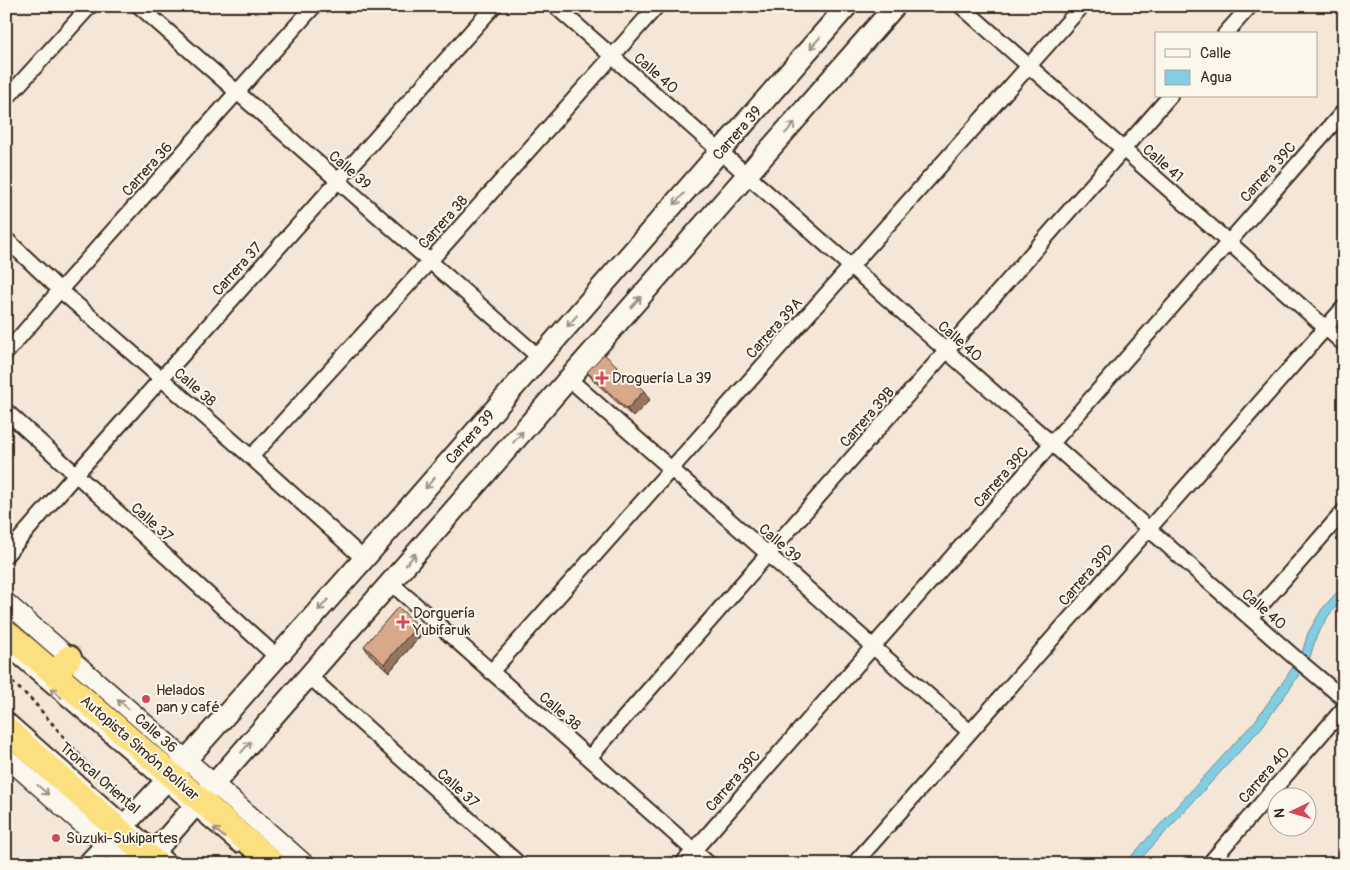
<svg xmlns="http://www.w3.org/2000/svg" width="1350" height="870" font-family="Pangolin,sans-serif">
<style>
.water{fill:#83cde3;stroke:#668c94}
.lines{fill:none;stroke-linecap:round;stroke-linejoin:round}
.service-casing{stroke:#3b2a1e;stroke-width:11}
.minor-casing{stroke:#3b2a1e;stroke-width:18}
.tertiary-casing{stroke:#3b2a1e;stroke-width:21}
.secondary-casing{stroke:#3b2a1e;stroke-width:24}
.trunk-casing{stroke:#3b2a1e;stroke-width:28}
.path{stroke:#3b2a1e;stroke-width:3;stroke-dasharray:4 4;stroke-linecap:butt}
.service{stroke:#fbf7ec;stroke-width:7}
.minor{stroke:#fbf7ec;stroke-width:14}
.tertiary{stroke:#fbf7ec;stroke-width:18}
.secondary{stroke:#fbf7ec;stroke-width:20}
.trunk{stroke:#fce080;stroke-width:24}
.wall{fill:#ba9077;stroke:#3b2a1e}
.shaded-wall{fill:#977661;stroke:#3b2a1e}
.building{fill:#d8a88a;stroke:#3b2a1e}
.oneway{stroke:#9b9085}
.poi-dot{fill:#d1495b;stroke:#fbf7ec;stroke-width:2}
.labels{text-anchor:middle;stroke-width:4;stroke-linejoin:round;paint-order:stroke}
.street-label{font-size:15px;fill:#3b2a1e;stroke:#fbf7ec}
.poi-label{font-size:15px;fill:#3b2a1e;stroke:#fbf7ec;text-anchor:start}
</style>
<rect width="100%" height="100%" fill="#f4e7d8"/>
<filter id="ink" filterUnits="userSpaceOnUse"><feTurbulence type="fractalNoise" baseFrequency=".02" numOctaves="2"/><feDisplacementMap in="SourceGraphic" scale="10" xChannelSelector="R" yChannelSelector="G"/><feConvolveMatrix kernelMatrix="1 2 1 2 8 2 1 2 1" color-interpolation-filters="sRGB"/></filter>
<g filter="url(#ink)">
<path class="water" d="M1344,587V598L1329,615L1316,637L1310,657L1293,684L1262,727L1136,864H1124L1255,721L1285,679L1302,653L1308,633L1322,609L1337,592Z"/>
<g class="lines">
<defs>
<path id="service" d="M6,651L237,848
M6,714L176,864"/>
<path id="minor" d="M139,6L540,358
M555,6L1293,656L1344,699
M961,6L1344,344
M1225,34L1250,6
M6,99L90,6
M6,239L60,290L251,457L364,559
M6,353L60,290L314,6
M568,378L970,732
M6,411L277,657
M251,457L430,261L657,6
M6,555L76,474L494,6
M391,583L709,864
M1250,618L1344,511
M491,672L1082,6
M309,676L519,864
M589,758L1170,96
M682,864L1344,111
M854,864L1344,307
M1209,864L1344,708"/>
<path id="tertiary" d="M6,602C61,651 118,699 173,748C217,786 261,825 305,864
M6,757L127,864"/>
<path id="secondary" d="M88,864L193,752L364,559L847,6
M142,864L164,841L214,784L895,6"/>
<path id="trunk" d="M6,632L55,674L274,864
M55,674L69,658
M6,729L157,864"/>
</defs>
<use href="#service" class="service-casing"/>
<use href="#minor" class="minor-casing"/>
<use href="#tertiary" class="tertiary-casing"/>
<use href="#secondary" class="secondary-casing"/>
<use href="#trunk" class="trunk-casing"/>
<path class="path" d="M6,677L31,699L102,781"/>
<use href="#service" class="service"/>
<use href="#minor" class="minor"/>
<use href="#tertiary" class="tertiary"/>
<use href="#secondary" class="secondary"/>
<use href="#trunk" class="trunk"/>
</g>
<path class="wall" d="M587,372L650,400L633,417L593,380Z
M418,625L423,633L389,672L369,654L364,646Z"/>
<path class="shaded-wall" d="M644,391L650,400L633,417L627,409Z
M418,625L423,633L389,672L384,664Z"/>
<path class="building" d="M604,354L644,391L627,409L587,372Z
M398,607L418,625L384,664L364,646Z"/>
<defs><path id="oneway-shaft" d="M-6 0H5M1.5-3L5.5 0L1.5 3" fill="none" stroke-width="1.6" stroke-linecap="round" stroke-linejoin="round" transform="scale(1.25)"/></defs>
<g class="oneway">
<use href="#oneway-shaft" transform="translate(815 43) rotate(131)"/>
<use href="#oneway-shaft" transform="translate(790 128) rotate(-49)"/>
<use href="#oneway-shaft" transform="translate(679 199) rotate(131)"/>
<use href="#oneway-shaft" transform="translate(636 302) rotate(-48)"/>
<use href="#oneway-shaft" transform="translate(572 321) rotate(131)"/>
<use href="#oneway-shaft" transform="translate(518 437) rotate(-49)"/>
<use href="#oneway-shaft" transform="translate(430 483) rotate(131)"/>
<use href="#oneway-shaft" transform="translate(411 559) rotate(-49)"/>
<use href="#oneway-shaft" transform="translate(323 605) rotate(132)"/>
<use href="#oneway-shaft" transform="translate(56 693) rotate(-139)"/>
<use href="#oneway-shaft" transform="translate(123 704) rotate(-139)"/>
<use href="#oneway-shaft" transform="translate(246 747) rotate(-49)"/>
<use href="#oneway-shaft" transform="translate(43 790) rotate(41)"/>
<use href="#oneway-shaft" transform="translate(219 833) rotate(-140)"/>
</g>
</g>
<g class="poi-dot">
<path d="M599.5 370.5h5v5h5v5h-5v5h-5v-5h-5v-5h5z"/>
<path d="M400.5 614.5h5v5h5v5h-5v5h-5v-5h-5v-5h5z"/>
<circle cx="146" cy="699" r="5"/>
<circle cx="56" cy="838" r="5"/>
</g>
<g class="labels">
<g class="street-label">
<text transform="translate(656 73) rotate(41)" y="5">Calle 40</text>
<text transform="translate(737 133) rotate(-49)" y="5">Carrera 39</text>
<text transform="translate(1163 163) rotate(41)" y="5">Calle 41</text>
<text transform="translate(147 169) rotate(-48)" y="5">Carrera 36</text>
<text transform="translate(350 170) rotate(41)" y="5">Calle 39</text>
<text transform="translate(1268 172) rotate(-48)" y="5">Carrera 39C</text>
<text transform="translate(443 222) rotate(-48)" y="5">Carrera 38</text>
<text transform="translate(237 269) rotate(-48)" y="5">Carrera 37</text>
<text transform="translate(774 328) rotate(-48)" y="5">Carrera 39A</text>
<text transform="translate(960 341) rotate(41)" y="5">Calle 40</text>
<text transform="translate(195 387) rotate(41)" y="5">Calle 38</text>
<text transform="translate(867 417) rotate(-49)" y="5">Carrera 39B</text>
<text transform="translate(470 437) rotate(-49)" y="5">Carrera 39</text>
<text transform="translate(1001 477) rotate(-49)" y="5">Carrera 39C</text>
<text transform="translate(152 522) rotate(42)" y="5">Calle 37</text>
<text transform="translate(780 543) rotate(41)" y="5">Calle 39</text>
<text transform="translate(1086 575) rotate(-49)" y="5">Carrera 39D</text>
<text transform="translate(1264 609) rotate(41)" y="5">Calle 40</text>
<text transform="translate(560 711) rotate(41)" y="5">Calle 38</text>
<text transform="translate(156 733) rotate(41)" y="5">Calle 36</text>
<text transform="translate(140 748) rotate(41)" y="5">Autopista Simón Bolívar</text>
<text transform="translate(1264 775) rotate(-49)" y="5">Carrera 40</text>
<text transform="translate(100 778) rotate(41)" y="5">Troncal Oriental</text>
<text transform="translate(733 781) rotate(-49)" y="5">Carrera 39C</text>
<text transform="translate(458 788) rotate(42)" y="5">Calle 37</text>
</g>
<g class="poi-label">
<text x="612" y="383">Droguería La 39</text>
<text x="413" y="618">Dorguería<tspan x="413" dy="17">Yubifaruk</tspan></text>
<text x="156" y="695">Helados<tspan x="156" dy="17">pan y café</tspan></text>
<text x="66" y="843">Suzuki-Sukipartes</text>
</g>
</g>
<rect width="1350" height="870" fill="none" stroke="#fbf7ec" stroke-width="25"/>
<rect x="12" y="12" width="1325" height="845" fill="none" stroke="#3b2a1e" stroke-width="2" filter="url(#ink)"/>
<rect x="1155" y="32" width="162" height="65" fill="#fbf7ec" stroke="#aea59a"/>
<rect x="1165" y="49" width="25" height="8" fill="#fbf7ec" stroke="#aea59a"/>
<text x="1200" y="58" font-size="15" fill="#3b2a1e">Calle</text>
<rect x="1165" y="70" width="25" height="15" fill="#83cde3" stroke="#aea59a"/>
<text x="1200" y="82" font-size="15" fill="#3b2a1e">Agua</text>
<g transform="translate(1292 812) rotate(265)"><circle r="24" fill="#fbf7ec" stroke="#aea59a"/>
<path d="M0-4L9 19L0 12L-9 19Z" fill="#d1495b"/>
<text y="-8" font-size="14" font-weight="bold" text-anchor="middle" fill="#3b2a1e">N</text>
</g>
</svg>
